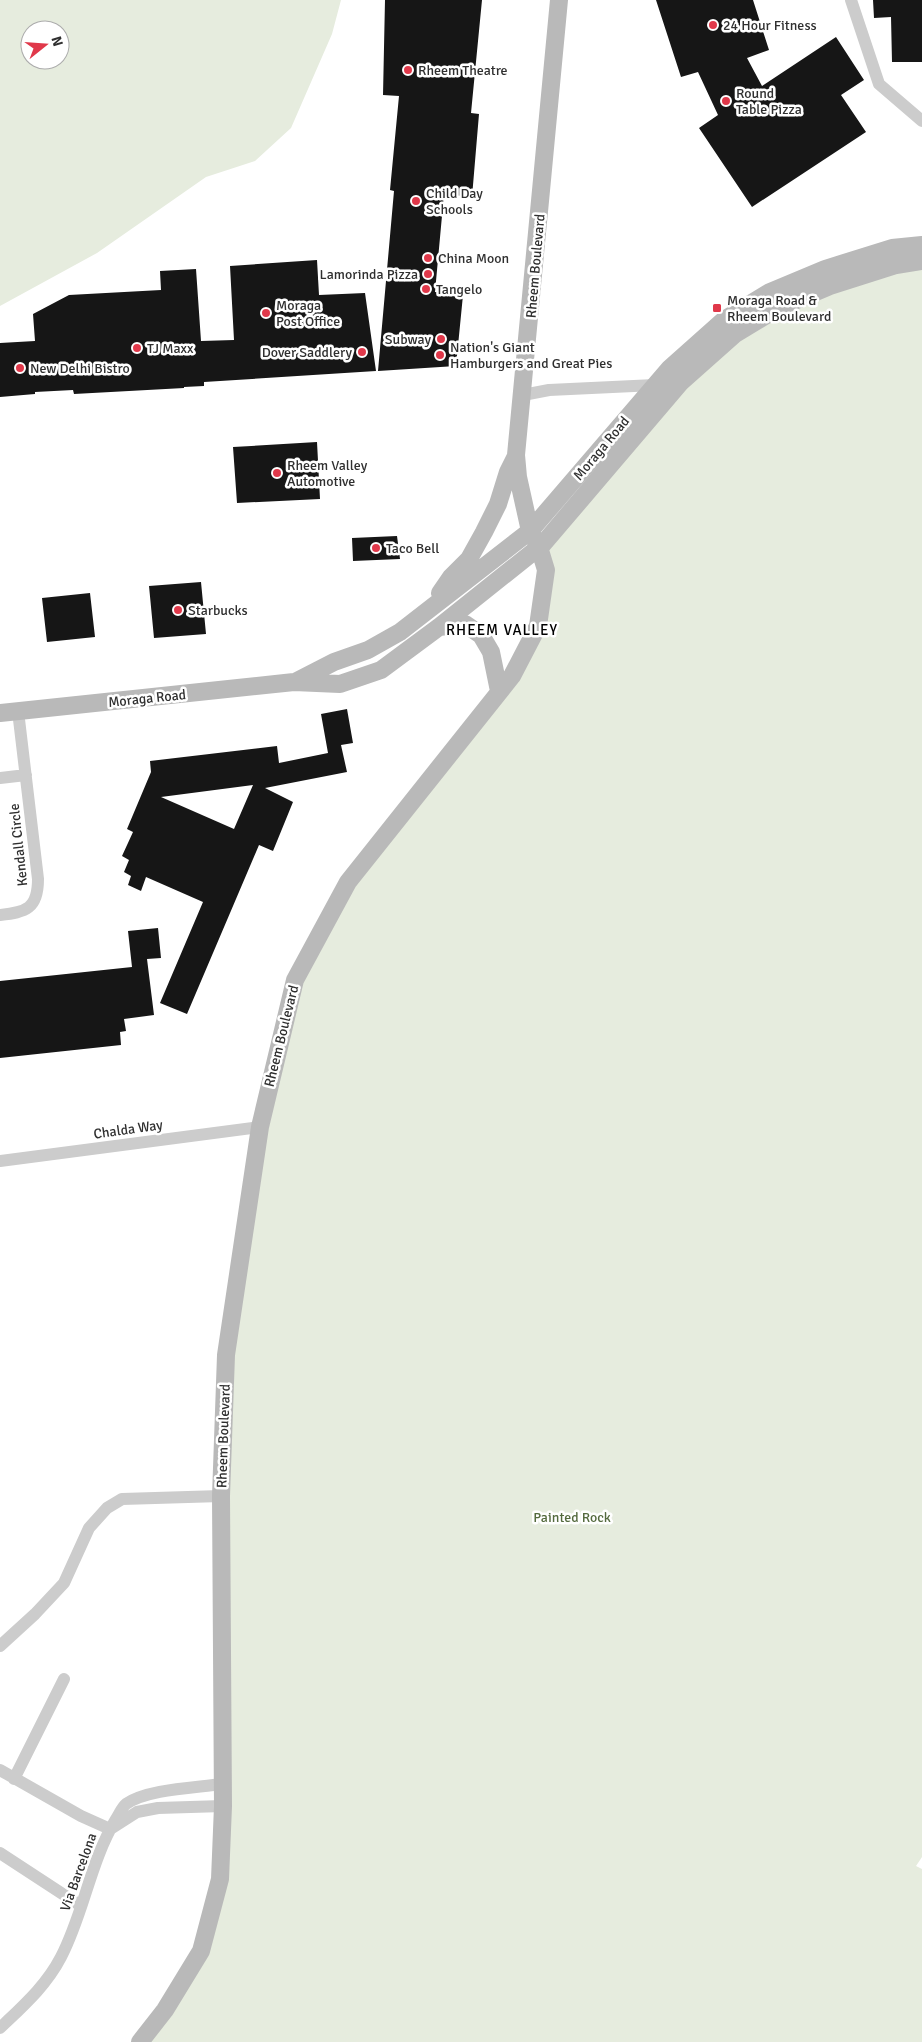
<svg xmlns="http://www.w3.org/2000/svg" width="922" height="2042" font-family="Signika,sans-serif">
<style>
.green{fill:#e6ecde;fill-rule:evenodd}
.building{fill:#161616;fill-rule:evenodd}
.lines{fill:none;stroke-linecap:round;stroke-linejoin:round}
.street{stroke:#ccc;stroke-width:12}
.secondary{stroke:#b9b9b9;stroke-width:18}
.poi-dot{fill:#e0384a;stroke:#fff;stroke-width:2}
.labels{text-anchor:middle;stroke-width:5;stroke-linejoin:round;paint-order:stroke}
.poi-label{font-size:14px;fill:#2f2f2f;stroke:#fff;text-anchor:start}
.street-label{font-size:14px;fill:#2f2f2f;stroke:#fff}
.park-label{font-size:14px;fill:#546a3e;stroke:#fff}
.neighbourhood-label{font-size:15px;letter-spacing:1px;fill:#000;stroke:#fff}
</style>
<rect width="100%" height="100%" fill="#fff"/>
<path class="green" d="M0,0H341L332,34L291,128L255,161L206,177L97,253L0,306ZM30,30H60V60H30Z
M922,261V1857L916,1866L922,1869V2042H140L201,1951L220,1879L226,1355L295,980L348,882L538,626L539,547L681,382L784,305Z"/>
<path class="building" d="M385,0H482L471,113L479,114L472,197L444,194L435,292L463,295L456,366L378,371L394,191L390,190L399,96L383,95Z
M656,0H753L769,50L747,58L762,86L836,37L864,80L841,95L866,132L752,207L699,128L718,115L698,72L681,77Z
M873,0H922V62H892L891,17L874,18Z
M317,260L319,295L365,293L376,371L204,382V386L184,387V388L74,394L73,390L35,392V394L0,397V343L35,341L33,314L69,295L161,290L160,271L196,269L201,341L234,340L230,266Z
M317,442L320,499L237,503L233,447Z
M397,536L400,559L353,561L352,538Z
M201,582L206,634L154,638L149,586Z
M90,593L95,637L47,642L42,598Z
M347,709L353,743L341,745L347,772L265,788L293,802L273,851L259,845L187,1014L160,1003L203,902L146,877L141,891L128,885L131,876L124,872L129,860L122,856L133,832L127,829L151,772L150,761L277,746L279,763L328,753L321,714ZM253,785L234,829L161,797Z
M158,928L161,958L147,959L154,1015L124,1019L126,1031L120,1032L121,1045L0,1058V981L132,967L128,931Z"/>
<g class="lines">
<path class="street" d="M851,0L879,84L922,121
M523,395L549,390L655,385
M0,778L26,775
M0,915C26,912 38,909 38,879L18,711
M0,1161L260,1127
M0,1646L35,1614L64,1583L89,1528L107,1508L122,1499L221,1496
M0,1770L81,1816L110,1829
M14,1779L64,1679
M112,1828L137,1812L158,1808L223,1806
M0,1853L81,1906
M0,2028C23,2006 46,1986 61,1957C84,1913 90,1862 116,1819C119,1815 122,1807 126,1804C148,1789 195,1788 222,1784"/>
<path class="secondary" d="M440,593L451,577L469,559L484,532L498,504L508,472L515,458
M439,627L465,624L481,635L491,652L499,691
M297,681L334,662L368,650L400,632L530,531L669,369L724,320L770,292L825,269L892,248L922,245
M0,713L294,682L340,684L381,670L439,627L543,544L681,382L735,334L778,308L830,286L896,265L922,261
M140,2042L165,2010L201,1951L220,1879L223,1806L221,1496L226,1355L260,1127L295,980L348,882L512,676L538,626L546,570L539,547L530,531L518,477L516,455L559,0"/>
</g>
<g class="poi-dot">
<circle cx="713" cy="25" r="5"/>
<circle cx="408" cy="70" r="5"/>
<circle cx="726" cy="101" r="5"/>
<circle cx="416" cy="201" r="5"/>
<circle cx="428" cy="258" r="5"/>
<circle cx="428" cy="274" r="5"/>
<circle cx="426" cy="289" r="5"/>
<rect x="712" y="303" width="10" height="10" rx="2.5"/>
<circle cx="266" cy="313" r="5"/>
<circle cx="441" cy="339" r="5"/>
<circle cx="137" cy="348" r="5"/>
<circle cx="362" cy="352" r="5"/>
<circle cx="440" cy="355" r="5"/>
<circle cx="20" cy="368" r="5"/>
<circle cx="277" cy="473" r="5"/>
<circle cx="376" cy="548" r="5"/>
<circle cx="178" cy="610" r="5"/>
</g>
<g class="labels">
<g class="poi-label">
<text x="723" y="30">24 Hour Fitness</text>
<text x="418" y="75">Rheem Theatre</text>
<text x="736" y="98">Round<tspan x="736" dy="16">Table Pizza</tspan></text>
<text x="426" y="198">Child Day<tspan x="426" dy="16">Schools</tspan></text>
<text x="438" y="263">China Moon</text>
<text x="418" y="279" text-anchor="end">Lamorinda Pizza</text>
<text x="436" y="294">Tangelo</text>
<text x="727" y="305">Moraga Road &amp;<tspan x="727" dy="16">Rheem Boulevard</tspan></text>
<text x="276" y="310">Moraga<tspan x="276" dy="16">Post Office</tspan></text>
<text x="431" y="344" text-anchor="end">Subway</text>
<text x="450" y="352">Nation's Giant<tspan x="450" dy="16">Hamburgers and Great Pies</tspan></text>
<text x="147" y="353">TJ Maxx</text>
<text x="352" y="357" text-anchor="end">Dover Saddlery</text>
<text x="30" y="373">New Delhi Bistro</text>
<text x="287" y="470">Rheem Valley<tspan x="287" dy="16">Automotive</tspan></text>
<text x="386" y="553">Taco Bell</text>
<text x="188" y="615">Starbucks</text>
</g>
<g class="street-label">
<text transform="translate(535 266) rotate(-85)" y="5">Rheem Boulevard</text>
<text transform="translate(601 448) rotate(-50)" y="5">Moraga Road</text>
<text transform="translate(147 698) rotate(-6)" y="5">Moraga Road</text>
<text transform="translate(18 845) rotate(-96)" y="5">Kendall Circle</text>
<text transform="translate(281 1036) rotate(-76)" y="5">Rheem Boulevard</text>
<text transform="translate(128 1129) rotate(-8)" y="5">Chalda Way</text>
<text transform="translate(223 1436) rotate(-88)" y="5">Rheem Boulevard</text>
<text transform="translate(78 1872) rotate(-70)" y="5">Via Barcelona</text>
</g>
<g class="park-label">
<text x="572" y="1522">Painted Rock</text>
</g>
<g class="neighbourhood-label">
<text x="502" y="635">RHEEM VALLEY</text>
</g>
</g>
<g transform="translate(45 45) rotate(73)"><circle r="24" fill="#ffffff" stroke="#acacac"/>
<path d="M0-4L9 19L0 12L-9 19Z" fill="#e0384a"/>
<text y="-8" font-size="14" font-weight="bold" text-anchor="middle" fill="#2f2f2f">N</text>
</g>
</svg>
